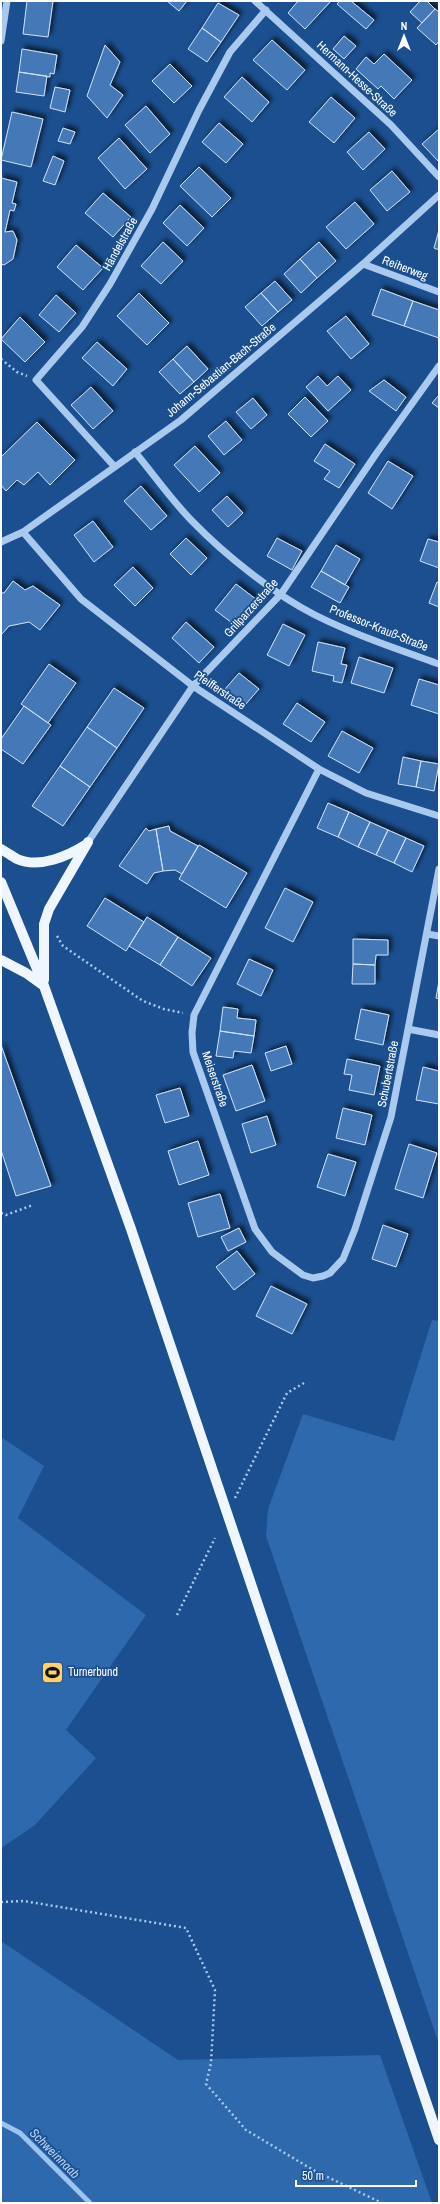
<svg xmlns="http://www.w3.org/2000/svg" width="440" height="2204" font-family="'Archivo Narrow',sans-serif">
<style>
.green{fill:#2e69ad}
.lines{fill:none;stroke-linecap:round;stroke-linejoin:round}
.stream{stroke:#9cc4f0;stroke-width:5}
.building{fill:#4478b7;stroke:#cfe3fa;filter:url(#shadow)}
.path{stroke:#a9c9ee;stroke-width:2.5;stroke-dasharray:2 3;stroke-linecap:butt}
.minor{stroke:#a9c9ee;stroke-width:7}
.major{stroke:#f0f6ff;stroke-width:10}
.labels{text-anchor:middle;stroke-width:3.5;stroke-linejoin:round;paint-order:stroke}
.street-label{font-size:12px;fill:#fff;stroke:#1b4f8f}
.poi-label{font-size:12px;fill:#fff;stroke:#1b4f8f;text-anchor:start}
.water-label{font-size:13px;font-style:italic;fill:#b5d3f5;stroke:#1b4f8f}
</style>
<defs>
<filter id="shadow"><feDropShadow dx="3.5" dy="-3.5" stdDeviation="2" flood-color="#0009"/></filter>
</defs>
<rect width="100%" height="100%" fill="#1b4f8f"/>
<path class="green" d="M432,1320L439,1321V2044L266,1536L268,1509L303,1414L394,1441Z
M1,1437L44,1466L18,1518L146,1615L66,1730L96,1758L35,1825L1,1848Z
M1,1941L178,2060L380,2055L432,2203H1Z"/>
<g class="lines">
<path class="stream" d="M1,2123L20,2133L90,2203"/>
</g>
<path class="building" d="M27,1H53L48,37L23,34Z
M167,1H187L179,11Z
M298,1H331L305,29L288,13Z
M340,1H351L374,20L366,29L337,4Z
M420,1H427L435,9L422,23L410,12Z
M218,3L239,15L221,42L202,28Z
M435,9L439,12V41L436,45L417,28Z
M202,28L221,42L207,62L188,49Z
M344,36L356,46L344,59L333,49Z
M272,40L305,70L287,90L253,60Z
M105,45L120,62L110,85L123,95L107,118L87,96Z
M22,49L57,55L54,74L50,73V77L19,72Z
M384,54L412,80L394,99L381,86L378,89L356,69L366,57L374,64Z
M170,64L192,86L174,103L152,81Z
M19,72L47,76L44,96L16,92Z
M242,77L269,102L252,122L224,97Z
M55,87L70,90L65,112L50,108Z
M331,97L355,118L334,143L309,122Z
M146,106L170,134L150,153L125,125Z
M12,112L43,119L31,167L1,160Z
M219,123L243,144L226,163L202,142Z
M63,128L75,132L70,144L58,141Z
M439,129V162L422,144Z
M369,132L385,149L363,170L347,152Z
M119,138L147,169L125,189L98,158Z
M53,156L64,161L55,185L43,181Z
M199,167L231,198L212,217L180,186Z
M392,171L410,192L387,211L370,190Z
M1,178L17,182L12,203L16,204L14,211L10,210L5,232L13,231L17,240L13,259L4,265L1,264Z
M103,193L131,217L113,237L85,213Z
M355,202L374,224L346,249L326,227Z
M180,205L204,228L187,246L163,223Z
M439,230V250L434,248Z
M163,242L183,261L161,284L141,266Z
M319,242L336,261L317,278L300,259Z
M76,245L103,268L83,290L57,267Z
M300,259L317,278L301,293L284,274Z
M275,281L292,300L278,312L261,293Z
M381,289L413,301L404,326L372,315Z
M139,293L169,323L147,345L117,316Z
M261,293L278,312L262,326L245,307Z
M56,295L76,313L59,332L39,315Z
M413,301L439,310V338L404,326Z
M346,316L369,344L351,359L327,331Z
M20,317L45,342L25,362L1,339Z
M97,342L127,369L113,386L82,358Z
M187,346L208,369L194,382L173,359Z
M173,359L194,382L180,394L159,372Z
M318,376L327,386L338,376L351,390L328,411L306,387Z
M384,380L406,397L396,411L369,391Z
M91,387L113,411L93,429L71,405Z
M439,395V408L432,403Z
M305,397L328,421L311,437L288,414Z
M253,398L267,415L251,429L236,412Z
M226,421L242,440L224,455L208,436Z
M37,422L75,460L50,485L38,472L24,485L17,480L6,491L1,485V457Z
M325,444L355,464L339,488L324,479L330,471L314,461Z
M195,446L220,473L199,492L174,465Z
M388,461L413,476L392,509L368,493Z
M141,486L167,516L151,530L124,501Z
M227,496L243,513L228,527L212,510Z
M93,521L113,547L94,562L74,535Z
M186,538L207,558L191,575L170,554Z
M277,538L302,551L292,570L267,556Z
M428,539L439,542V568L420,561Z
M336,545L360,559L345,585L321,571Z
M133,567L153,588L135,606L114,585Z
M321,571L349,587L340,603L311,587Z
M13,581L25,590L33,586L60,605L40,630L29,622L9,626L1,635V593H4Z
M437,582L439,583V607L429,603Z
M236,584L257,600L236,626L215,610Z
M186,622L214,647L199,663L172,638Z
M283,624L305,635L289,666L267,655Z
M318,642L345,648L341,664L347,665L342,683L333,681L334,676L312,671Z
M359,657L393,668L384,693L351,683Z
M49,664L76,683L48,723L21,704Z
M239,673L259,689L245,705L225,689Z
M419,679L439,685V714L411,705Z
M114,688L144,708L117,748L87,727Z
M297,703L325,722L311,742L283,724Z
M24,706L51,725L23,764L1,749V739Z
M87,727L117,748L90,787L60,766Z
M342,731L373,748L359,773L328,756Z
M403,757L421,761L416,787L398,784Z
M421,761L439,764L434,791L416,787Z
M60,766L90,787L63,826L32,806Z
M328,803L349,812L338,837L317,828Z
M349,812L370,822L358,847L338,837Z
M370,822L388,830L376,855L358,847Z
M169,826L170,831L198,846L182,874L175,870L163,871L156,829Z
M146,828L149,831L156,829L163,871L154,873L147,884L119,866Z
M388,830L406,838L394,863L376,855Z
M406,838L424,846L412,872L394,863Z
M199,845L247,873L226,908L179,879Z
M285,888L313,902L293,942L265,928Z
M105,898L144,922L126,951L87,926Z
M147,917L178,937L160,965L129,946Z
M178,937L211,958L192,986L160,965Z
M353,939L388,940V955H376L375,965L353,964Z
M249,959L273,970L261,996L237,984Z
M353,964L375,965V984H352Z
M439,981V999L436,998Z
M223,1007L238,1009L237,1018L256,1020L254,1036L220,1031Z
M361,1009L389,1015L383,1045L355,1039Z
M220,1031L254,1036L251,1053L234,1051L233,1058L216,1056Z
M1,1045L51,1186L16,1196L1,1150Z
M286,1046L292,1064L271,1071L265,1053Z
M347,1059L380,1066L374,1095L349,1090L352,1075L344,1074Z
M252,1065L265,1101L236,1111L223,1075Z
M423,1067L439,1071V1104L416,1100Z
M180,1088L189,1116L165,1123L156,1095Z
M343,1108L372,1115L365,1145L336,1138Z
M267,1116L276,1145L251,1153L242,1124Z
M198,1141L209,1175L179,1185L168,1151Z
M409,1144L437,1153L423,1198L395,1189Z
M328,1154L356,1162L345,1196L317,1187Z
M220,1194L230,1228L198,1237L188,1203Z
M383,1225L408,1234L396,1267L372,1259Z
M239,1228L246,1242L228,1251L221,1237Z
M237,1251L255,1274L234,1290L216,1267Z
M271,1286L307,1304L292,1334L256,1316Z"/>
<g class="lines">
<path class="path" d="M1,359L17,372L27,376
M57,936L63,946L143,1001L164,1009L183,1013
M1,1213L6,1215L33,1205
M235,1498L287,1393L304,1383
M177,1615L215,1538
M1,1902L24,1901L186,1928L215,1990L211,2063L206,2084L246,2130L315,2171L382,2203"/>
<path class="minor" d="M255,1L391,125L439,177
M1,41L7,1
M363,264L439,292
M135,452C154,475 172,501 193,522C225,555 274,594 315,615C355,635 397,649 439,664
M114,466L36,380L82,327L110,284L152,209L199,110L230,52L266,10
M23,532L81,599L193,686L319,769L366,793L439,816
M1,542L23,532L181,420L363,264L439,195
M319,769L194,1015L192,1033L193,1052L255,1229L272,1252L303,1275L313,1278L323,1276L330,1273L343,1259L355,1229L391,1117L439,869
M88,842L193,686L281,594L376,454L439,366
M427,934L439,936
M408,1029L439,1035"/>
<path class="major" d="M1,849C6,852 12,856 17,859C39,869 68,856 87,844
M1,882L44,986L131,1229L439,2140
M1,960L26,973L44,986
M44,980V924L49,909L88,842"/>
</g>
<defs>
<symbol id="stadium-square" viewBox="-11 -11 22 22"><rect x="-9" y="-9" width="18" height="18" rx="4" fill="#ffd166" stroke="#1b4f8f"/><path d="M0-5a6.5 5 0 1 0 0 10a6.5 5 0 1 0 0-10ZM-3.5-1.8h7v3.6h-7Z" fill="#111"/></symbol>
</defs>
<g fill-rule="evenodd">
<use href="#stadium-square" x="40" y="1660" width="25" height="25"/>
</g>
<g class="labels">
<g class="street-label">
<text transform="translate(357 79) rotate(43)" y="4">Hermann-Hesse-Straße</text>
<text transform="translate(120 244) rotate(-61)" y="4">Händelstraße</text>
<text transform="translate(405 268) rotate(21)" y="4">Reiherweg</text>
<text transform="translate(221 370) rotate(-40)" y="4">Johann-Sebastian-Bach-Straße</text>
<text transform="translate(251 608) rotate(-48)" y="4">Grillparzerstraße</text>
<text transform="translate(379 628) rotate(22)" y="4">Professor-Krauß-Straße</text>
<text transform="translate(220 690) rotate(34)" y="4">Pfeifferstraße</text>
<text transform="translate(388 1074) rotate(-79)" y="4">Schubertstraße</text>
<text transform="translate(215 1079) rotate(71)" y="4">Meiserstraße</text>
</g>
<g class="poi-label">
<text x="68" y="1676">Turnerbund</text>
</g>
<g class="water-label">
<text transform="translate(55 2153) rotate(45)" y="5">Schweinnaab</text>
</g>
</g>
<rect width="440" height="2204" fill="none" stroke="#ffffff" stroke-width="4"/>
<g transform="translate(404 36)" stroke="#1b4f8f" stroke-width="3" paint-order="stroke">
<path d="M0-3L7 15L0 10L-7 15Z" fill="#ffffff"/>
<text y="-6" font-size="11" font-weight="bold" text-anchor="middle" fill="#ffffff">N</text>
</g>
<path d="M296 2180v6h120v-6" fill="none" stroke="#ffffff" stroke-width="2"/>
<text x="302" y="2180" font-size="12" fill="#ffffff" stroke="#1b4f8f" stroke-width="3" paint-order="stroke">50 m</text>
</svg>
